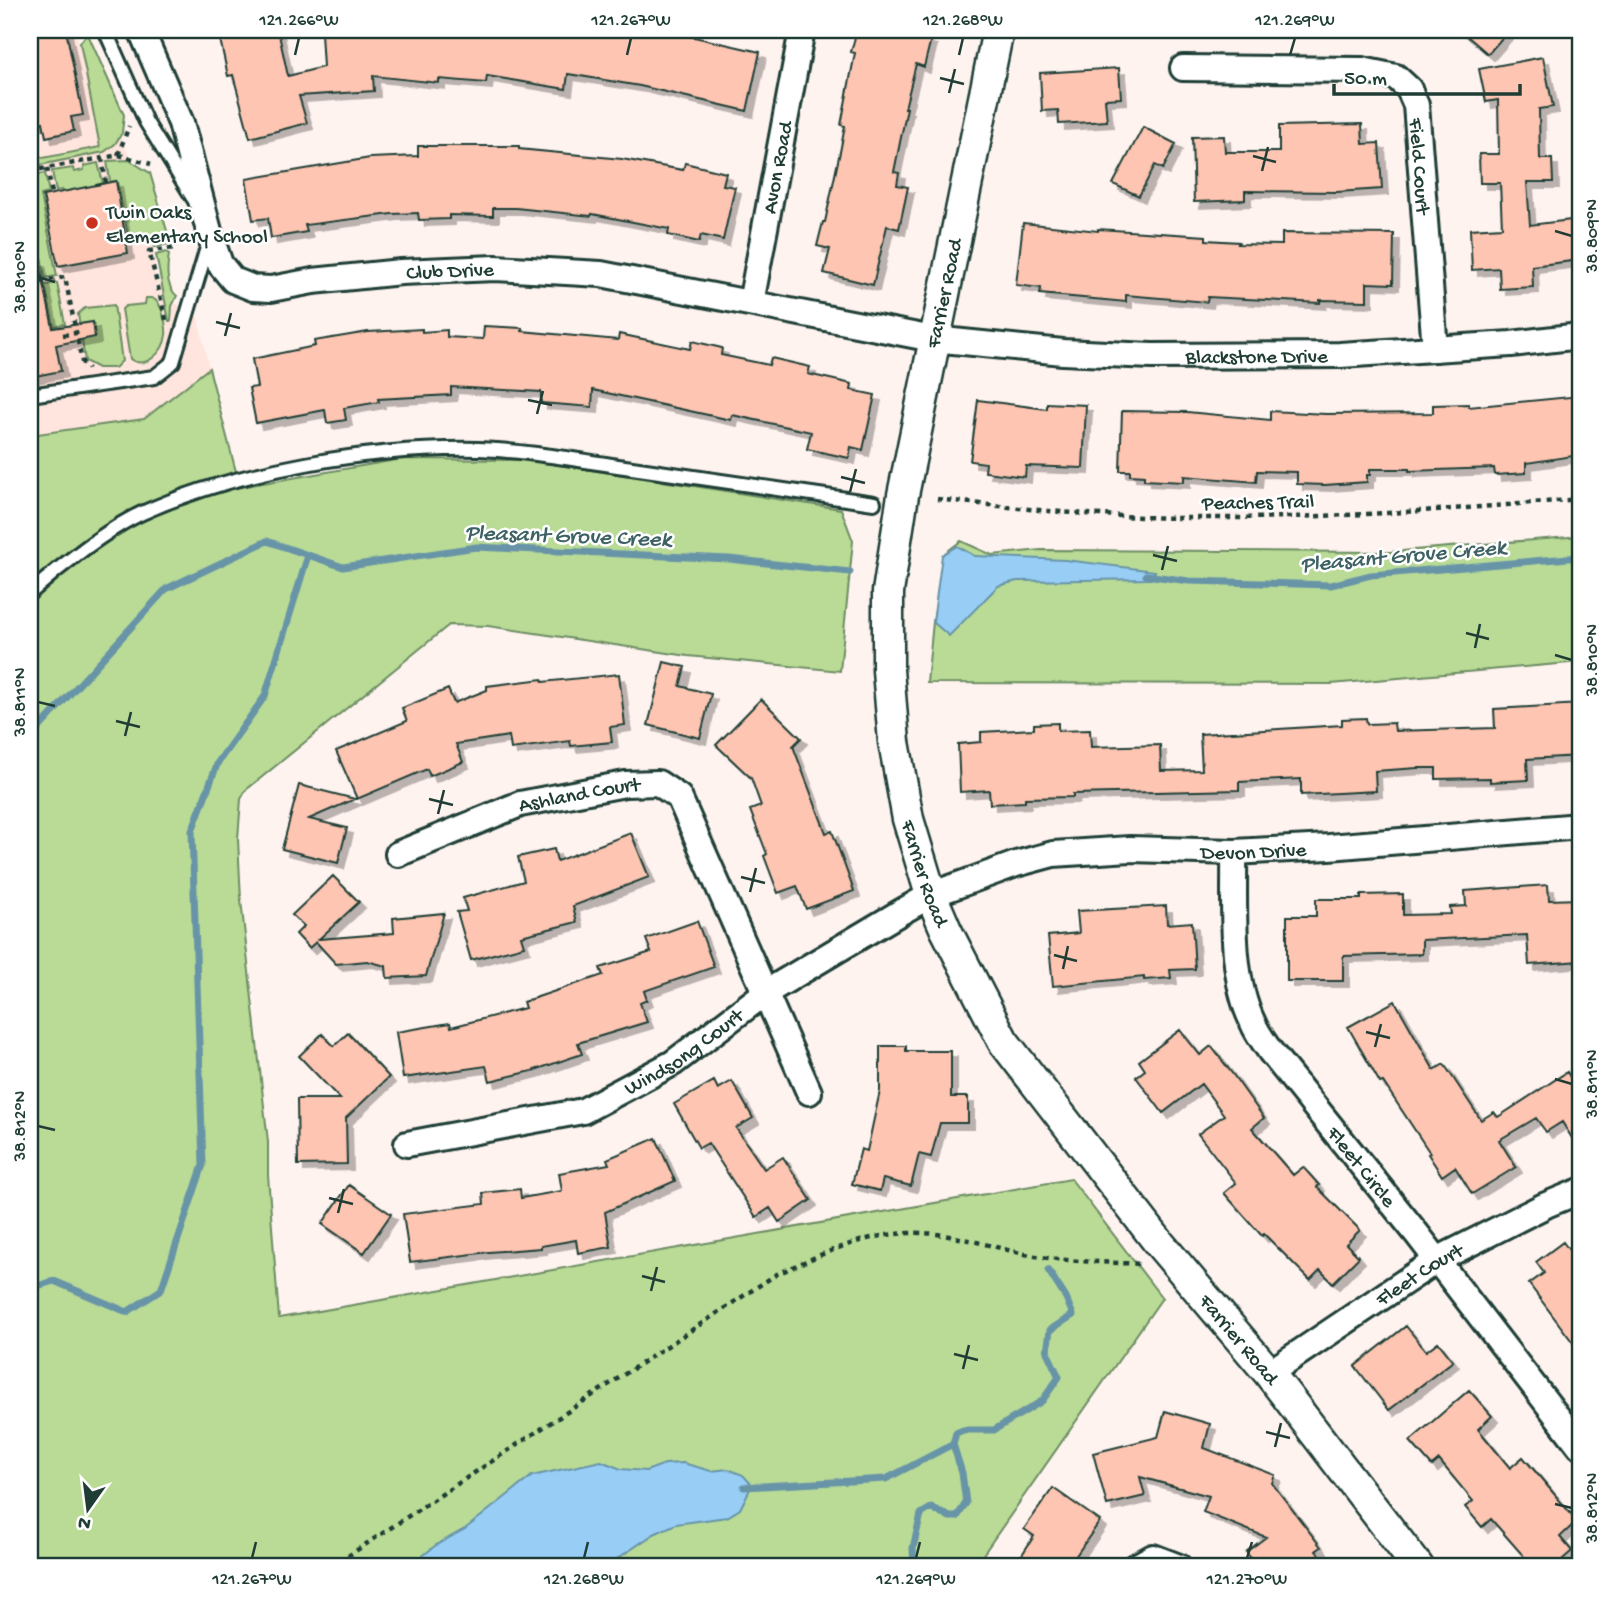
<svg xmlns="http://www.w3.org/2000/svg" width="1610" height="1597" font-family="'Gochi Hand',sans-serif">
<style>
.built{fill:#ffe5dd}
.green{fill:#b9db95;stroke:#6c8c64;stroke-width:2}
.water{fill:#98cef6;stroke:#6894a8;stroke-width:2}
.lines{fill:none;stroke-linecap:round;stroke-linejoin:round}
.stream{stroke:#6894a8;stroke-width:7}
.building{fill:#fec5b2;stroke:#1f3d34;stroke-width:2;filter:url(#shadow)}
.service-casing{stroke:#1f3d34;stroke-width:18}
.minor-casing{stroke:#1f3d34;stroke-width:30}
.tertiary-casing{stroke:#1f3d34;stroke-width:35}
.path{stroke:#1f3d34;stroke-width:4.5;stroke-dasharray:5 5;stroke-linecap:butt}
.service{stroke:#fff;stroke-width:12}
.minor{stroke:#fff;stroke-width:24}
.tertiary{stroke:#fff;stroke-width:30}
.ticks{fill:none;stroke:#1f3d34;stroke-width:2.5}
.poi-dot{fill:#c8321e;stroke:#fff;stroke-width:2.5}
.labels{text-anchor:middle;stroke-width:5;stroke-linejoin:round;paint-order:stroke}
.street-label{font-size:21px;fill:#1f3d34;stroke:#fff}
.poi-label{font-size:21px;fill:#1f3d34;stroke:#fff;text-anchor:start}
.water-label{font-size:23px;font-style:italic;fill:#3d6164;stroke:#fff}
.neatline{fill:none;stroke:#1f3d34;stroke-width:2.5}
.ticks-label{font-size:18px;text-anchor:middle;fill:#1f3d34}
</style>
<defs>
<filter id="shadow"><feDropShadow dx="6" dy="6" stdDeviation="0" flood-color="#0004"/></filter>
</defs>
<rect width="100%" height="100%" fill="#fff3f0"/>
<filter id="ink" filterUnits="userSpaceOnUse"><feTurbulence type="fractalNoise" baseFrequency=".0143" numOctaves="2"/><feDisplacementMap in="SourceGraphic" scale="14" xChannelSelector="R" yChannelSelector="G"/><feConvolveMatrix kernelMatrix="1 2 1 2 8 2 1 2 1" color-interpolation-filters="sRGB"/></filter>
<g filter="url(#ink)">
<path class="built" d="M30,30H74L153,210L155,273L167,298L198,317L209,368L144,419L30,435Z"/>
<path class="green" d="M84,30H86L124,115L122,133L115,144L104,152L30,167V135L36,153L43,158L100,147L80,43L86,35Z
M129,160L150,173L170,241L168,244L155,247L152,236L129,240L117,181L110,182L107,161Z
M98,163L103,183L96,185L97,191L62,197V190L56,191L52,171L73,168L74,172L84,170V166Z
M45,173L49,193L41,195L57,276L45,278L40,250L30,252V176Z
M166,252L169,254C167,268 165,286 177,296L172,306L171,321H169L156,255Z
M57,283L65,324L54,326L46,290L30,293V288Z
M146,298H152L158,302C163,311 167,325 166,335C164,352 146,370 130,359L122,309L126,306L145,304Z
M114,305L122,361L115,368H98L85,361L78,314L85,308Z
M209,368L240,487L402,459L527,460L841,509L853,541L840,671L688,656L488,626L449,625L246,790L241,799L238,839L241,900L268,1142V1175L279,1318L1071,1179L1162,1298L982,1556L983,1567H30V435L144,419Z
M1580,536V662L1331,684L927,683L933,622L945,553L961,541L992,555L1041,550L1390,552Z"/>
<path class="water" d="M957,546L975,556L1065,560L1155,571L1151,579L1017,581L998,586L949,636L933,622L942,555Z
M601,1461L621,1469L646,1471L665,1464L683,1463L711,1471L728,1469L743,1475L752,1485L740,1509L727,1517L676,1524L654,1534L605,1567H409L436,1545L465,1529L532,1476Z"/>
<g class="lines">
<path class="stream" d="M1146,575L1189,581L1331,585L1371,575L1580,557
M30,738L166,589L267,541L343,567L476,547L729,559L850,572
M30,1288L54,1281L127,1312L161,1290L203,1165L192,831L218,762L265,696L308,555
M744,1487L886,1479L953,1444L956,1433L963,1430H994L1042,1401L1059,1377L1047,1352L1050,1330L1073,1315L1066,1298L1048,1270
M914,1567L913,1548L921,1514L931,1508L950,1517H957L966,1503L962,1473L953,1444"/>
</g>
<path class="building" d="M30,30H66L83,115L71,117L74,131L46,137L43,122L30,125Z
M218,30H278L288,76L323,67L321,33L377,30H682L681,34L760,52L747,111L640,86L568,74L566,89L487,76L486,83L439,79V83L373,76L374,91L299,96L307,123L250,138L233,75L228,76Z
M857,30H893L931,39L924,67L916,64L905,108H907L894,172L899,173L897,185L908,187L899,229L887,226L873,285L824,273L830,249L817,246L823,222H825L841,147L845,126L841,125L855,53L851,52Z
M1460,30H1509L1488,54Z
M1543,57L1553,107L1539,109L1540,159H1552L1553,182H1527L1530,225L1580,219V260L1532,266L1533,287L1500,289L1499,268L1472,270L1470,229L1502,227L1500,183H1480L1479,154H1499L1498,100L1486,102L1479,69Z
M1119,68L1121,98L1105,99L1107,121L1059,124L1058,110L1042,111L1040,73Z
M1362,124L1363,144L1379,143L1382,189L1337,192L1245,191V200L1194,202L1192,137L1224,136L1225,152H1279V126Z
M1143,127L1176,144L1163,169L1155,165L1139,196L1113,184Z
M418,146H519V149L622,159L683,170L685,163L726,173L723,185L735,187L723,240L701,235L699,242L668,235L669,229L592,214L591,216L516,208H493V216L449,215V219L419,220L418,213L392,214L305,225L307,232L271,238L268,218L253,220L246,179L370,158L418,156Z
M116,181L128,253L58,266L43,196Z
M1023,223L1098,231V229L1206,236V240L1239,242L1238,244L1282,245V233L1394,234L1393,284L1367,283V301L1320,300V303L1208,297L1207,302L1126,295V302L1040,294L1041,288L1016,285Z
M30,260H39L53,328L93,322L95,337L56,345L61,371L30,377Z
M484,326L522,328V331L618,340L619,334L690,349L692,341L722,348L721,355L769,365L771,358L810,367L808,374L852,384L851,390L875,395L863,450L851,447L849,458L807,449L811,432L732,415L731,420L593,390L592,407L541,403V392L451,387V395L378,399L379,402L344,408L346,420L327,423L325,410L256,423L249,388L257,387L252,359L315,346L314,341L368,332L422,329V332L447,330V337L483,339Z
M1580,396V455L1526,463V473L1495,475L1494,468L1409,471V469H1370V475H1367V482L1325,485L1297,484V472L1257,471L1256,482L1184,476V482L1144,480V476L1130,475V471H1120L1122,411L1187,412L1270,420V411L1326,414L1433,413V405L1469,404V407Z
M978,400L1047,409V403L1086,405L1083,468L1026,466L1025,477L985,472L986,463L970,461Z
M664,662L685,667L680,686L711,694L700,738L648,725Z
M619,674L625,725L610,727L612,742L571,746L570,741L511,749L509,736L456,744L463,762L430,776L427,769L357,799L336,751L407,721L402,708L448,689L454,703L487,690V686L542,679L543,682Z
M761,699L801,738L793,746L826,833L832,831L854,891L806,909L797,886L778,893L764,856L767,854L750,810L761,806L751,778L716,745Z
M1580,704V756L1527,759L1528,780L1490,782V778L1436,779V768H1418L1375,771L1376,791L1301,795V779L1239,782V790L1073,794V797L1025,798V802L990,804L989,790L960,792L958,744L981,742V732L1034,729V724L1058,723V731L1090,730L1091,747L1160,745L1161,771L1202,770L1200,734L1342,725V719L1366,718L1367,724L1394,723L1395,731L1495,728L1494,709Z
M299,785L355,799L309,819L347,828L338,863L282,849Z
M631,833L649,877L573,906L577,922L521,936L524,946L471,960L457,912L467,911L463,898L524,881L518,857L554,849L557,861Z
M333,876L359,902L319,939L394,933L393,918L444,913L426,976L387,978L386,966L367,961L336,964L316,942L309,948L296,934L304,926L292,915Z
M1548,885L1549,900L1580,899V961L1529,965L1527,935L1422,940V954L1343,956V981H1287V916H1316V899H1361V895L1403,894V915L1451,914L1450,907L1466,906L1465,891Z
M1166,906L1167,924L1192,922L1195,969L1170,970L1171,978L1144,980V977L1053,986L1048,936L1079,933L1077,911Z
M697,921L714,967L644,991L647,1000L640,1003L647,1022L578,1043L582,1054L532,1071L490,1081L486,1066L403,1078L396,1032L450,1023L451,1027L525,1008L523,1002L603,975L600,968L651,952L646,939Z
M1395,1001L1434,1070L1444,1064L1481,1120L1494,1112L1498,1117L1567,1072L1580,1093V1151L1562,1122L1546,1132L1536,1118L1499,1140L1516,1167L1472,1194L1455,1167L1442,1176L1428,1154L1430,1153L1383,1082L1380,1083L1348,1027Z
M1180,1030L1200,1055L1211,1046L1234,1076L1264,1118L1252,1128L1293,1175L1303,1167L1319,1185L1317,1187L1360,1230L1346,1244L1359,1257L1333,1283L1320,1270L1310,1280L1264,1234L1262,1236L1224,1193L1236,1183L1198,1134L1224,1115L1201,1084L1163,1113L1136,1077L1145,1070L1139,1061Z
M348,1033L389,1077L346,1118L347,1164L298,1165L297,1099H340L299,1056L322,1034L334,1046Z
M880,1046H906V1051H951V1097H968V1123H940L931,1157L919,1154L911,1186L883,1179L880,1191L852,1184L861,1149L867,1151L880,1091Z
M714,1081L718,1089L732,1081L753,1118L736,1128L764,1169L783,1157L811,1200L779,1222L770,1208L756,1217L708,1143L699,1148L674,1104Z
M656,1138L675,1181L605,1212L611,1247L578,1253L576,1240L541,1246V1248L489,1252L410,1262L403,1214L484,1204L483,1193L520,1189L521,1198L562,1191L559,1173L609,1164L607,1159Z
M349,1185L391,1214L364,1253L322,1224Z
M1563,1242L1580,1265V1352L1529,1284L1544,1273L1536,1262Z
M1406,1326L1426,1351L1438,1342L1453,1361L1389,1410L1355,1366Z
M1469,1390L1492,1416L1478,1429L1510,1468L1523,1457L1577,1521L1560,1537L1572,1551L1554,1567H1533L1491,1519L1482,1527L1465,1507L1473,1501L1439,1460L1432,1466L1410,1441Z
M1165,1411L1210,1424L1204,1448L1275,1475L1272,1483L1321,1547L1316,1551L1329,1567H1258L1246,1552L1266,1537L1203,1512L1209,1496L1140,1477L1145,1496L1107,1505L1093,1453L1158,1437Z
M1053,1488L1100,1521L1068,1567H1014L1034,1536L1024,1529Z"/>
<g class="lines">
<defs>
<path id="service" d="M105,30L146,122L193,198
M30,395L154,377L173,362L209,241
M30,593C59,567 107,529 142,513C240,469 372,447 479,449C530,451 582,461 632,468C712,479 793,491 874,503"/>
<g id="minor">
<path id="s1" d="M141,30L181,123L210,235L220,264L233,280L253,288L271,289L313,281L401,272L495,268L601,274L933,339L1063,352L1152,356L1340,355L1511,344L1580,336"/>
<path id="s2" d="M1183,68L1362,70L1396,77L1409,89L1416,105L1435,349"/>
<path id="s3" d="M751,303L802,30"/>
<path id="s4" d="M1234,852C1235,905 1229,975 1253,1023C1257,1033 1264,1042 1270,1051L1417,1234L1580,1446"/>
<path id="s5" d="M398,854L520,804L625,784L658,783L679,797L809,1092"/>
<path id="s6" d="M407,1144L583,1111L673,1063L765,993L901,912L931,895L1016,864L1053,854L1130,849L1234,852L1329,847L1580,826"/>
<path id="s7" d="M1269,1373L1437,1260L1546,1205L1580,1191"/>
<path d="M1135,1567L1153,1557L1179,1567"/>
</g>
<g id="tertiary">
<path id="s8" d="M998,30L903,495L888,592V670L894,742L908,819L931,895L946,930L1003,1041L1159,1243L1269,1373L1418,1567"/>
</g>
</defs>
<use href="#service" class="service-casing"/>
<use href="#minor" class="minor-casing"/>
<use href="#tertiary" class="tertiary-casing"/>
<path class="path" d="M118,155L129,126
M102,158L106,183
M47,168L52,193
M30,171L119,155L151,164
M30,284L65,277L82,362L88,369
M166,320L149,251L175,248
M63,335L76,333
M937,499C1021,509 1107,518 1192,518C1321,519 1451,510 1580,499
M331,1567L777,1274C820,1255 860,1235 909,1233C950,1231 989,1247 1030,1255C1067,1262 1104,1262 1142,1264"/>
<use href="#service" class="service"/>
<use href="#minor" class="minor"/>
<use href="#tertiary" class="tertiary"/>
</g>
</g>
<path class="ticks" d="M295,55L299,38M627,55L631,38M959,55L963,38M1290,55L1295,38M940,78L964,84M949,93L955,69M1253,156L1276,162M1262,171L1268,147M1555,231L1572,236M38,277L55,282M216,322L240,328M225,336L231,313M528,400L552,405M537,414L543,391M841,477L865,483M850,492L856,469M1153,555L1177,561M1162,570L1168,546M1466,633L1489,639M1475,648L1480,624M1555,655L1572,660M38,702L55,706M116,721L140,727M125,736L131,712M429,799L453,805M438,814L444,790M741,877L765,883M750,892L756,868M1054,955L1077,961M1063,969L1068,946M1366,1032L1390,1038M1375,1047L1381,1024M1555,1079L1572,1084M38,1126L55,1130M329,1198L353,1204M338,1213L344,1189M642,1276L665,1282M651,1291L657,1267M954,1354L978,1360M963,1369L969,1345M1266,1432L1290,1438M1275,1447L1281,1423M1555,1504L1572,1508M252,1558L256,1542M584,1558L588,1542M916,1558L920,1542M1247,1558L1252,1542"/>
<circle class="poi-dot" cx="92" cy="223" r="7"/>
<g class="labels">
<g class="street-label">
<text dy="7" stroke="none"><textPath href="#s3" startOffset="138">Avon Road</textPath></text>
<text dy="7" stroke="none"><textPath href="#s2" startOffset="310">Field Court</textPath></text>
<text dy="7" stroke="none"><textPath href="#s1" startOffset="488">Club Drive</textPath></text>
<text transform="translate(943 293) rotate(-78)" y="7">Farrier Road</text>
<text dy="7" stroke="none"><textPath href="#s1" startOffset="1302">Blackstone Drive</textPath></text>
<text transform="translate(1258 501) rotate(-1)" y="7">Peaches Trail</text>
<text dy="7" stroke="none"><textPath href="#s5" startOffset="192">Ashland Court</textPath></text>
<text dy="7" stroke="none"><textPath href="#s6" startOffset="919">Devon Drive</textPath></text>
<text dy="7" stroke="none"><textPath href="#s8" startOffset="858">Farrier Road</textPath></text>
<text dy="7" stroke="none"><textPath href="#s6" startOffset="296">Windsong Court</textPath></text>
<text dy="7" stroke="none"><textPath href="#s4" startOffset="354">Fleet Circle</textPath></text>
<text dy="7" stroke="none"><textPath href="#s7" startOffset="180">Fleet Court</textPath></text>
<text dy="7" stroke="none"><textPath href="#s8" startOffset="1424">Farrier Road</textPath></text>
</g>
<g class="poi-label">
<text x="106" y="218">Twin Oaks<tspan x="106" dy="24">Elementary School</tspan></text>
</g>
<g class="water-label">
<text transform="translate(568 534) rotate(2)" y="8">Pleasant Grove Creek</text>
<text transform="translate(1403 554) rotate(-5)" y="8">Pleasant Grove Creek</text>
</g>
</g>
<rect width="1610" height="1597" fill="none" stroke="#fff" stroke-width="77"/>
<g transform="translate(88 1509) rotate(194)" stroke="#ffffff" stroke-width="5" paint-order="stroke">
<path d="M0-5L12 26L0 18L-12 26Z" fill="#1f3d34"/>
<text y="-10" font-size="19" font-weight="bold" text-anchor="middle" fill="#1f3d34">N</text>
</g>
<path d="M1334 84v10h186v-10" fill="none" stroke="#1f3d34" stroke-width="3.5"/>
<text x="1344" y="84" font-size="21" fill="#1f3d34" stroke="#ffffff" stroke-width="5" paint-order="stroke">50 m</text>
<rect x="38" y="38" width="1534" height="1520" class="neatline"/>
<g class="ticks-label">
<text x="299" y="25">121.266°W</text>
<text x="631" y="25">121.267°W</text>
<text x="963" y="25">121.268°W</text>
<text x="1295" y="25">121.269°W</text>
<text transform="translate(1591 236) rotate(-90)" y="6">38.809°N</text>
<text transform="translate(19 277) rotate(-90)" y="6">38.810°N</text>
<text transform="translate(1591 660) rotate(-90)" y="6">38.810°N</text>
<text transform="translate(19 702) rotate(-90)" y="6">38.811°N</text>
<text transform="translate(1591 1084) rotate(-90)" y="6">38.811°N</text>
<text transform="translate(19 1126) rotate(-90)" y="6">38.812°N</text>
<text transform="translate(1591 1508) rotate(-90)" y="6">38.812°N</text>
<text x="252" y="1584">121.267°W</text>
<text x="584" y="1584">121.268°W</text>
<text x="916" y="1584">121.269°W</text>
<text x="1247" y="1584">121.270°W</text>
</g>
</svg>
